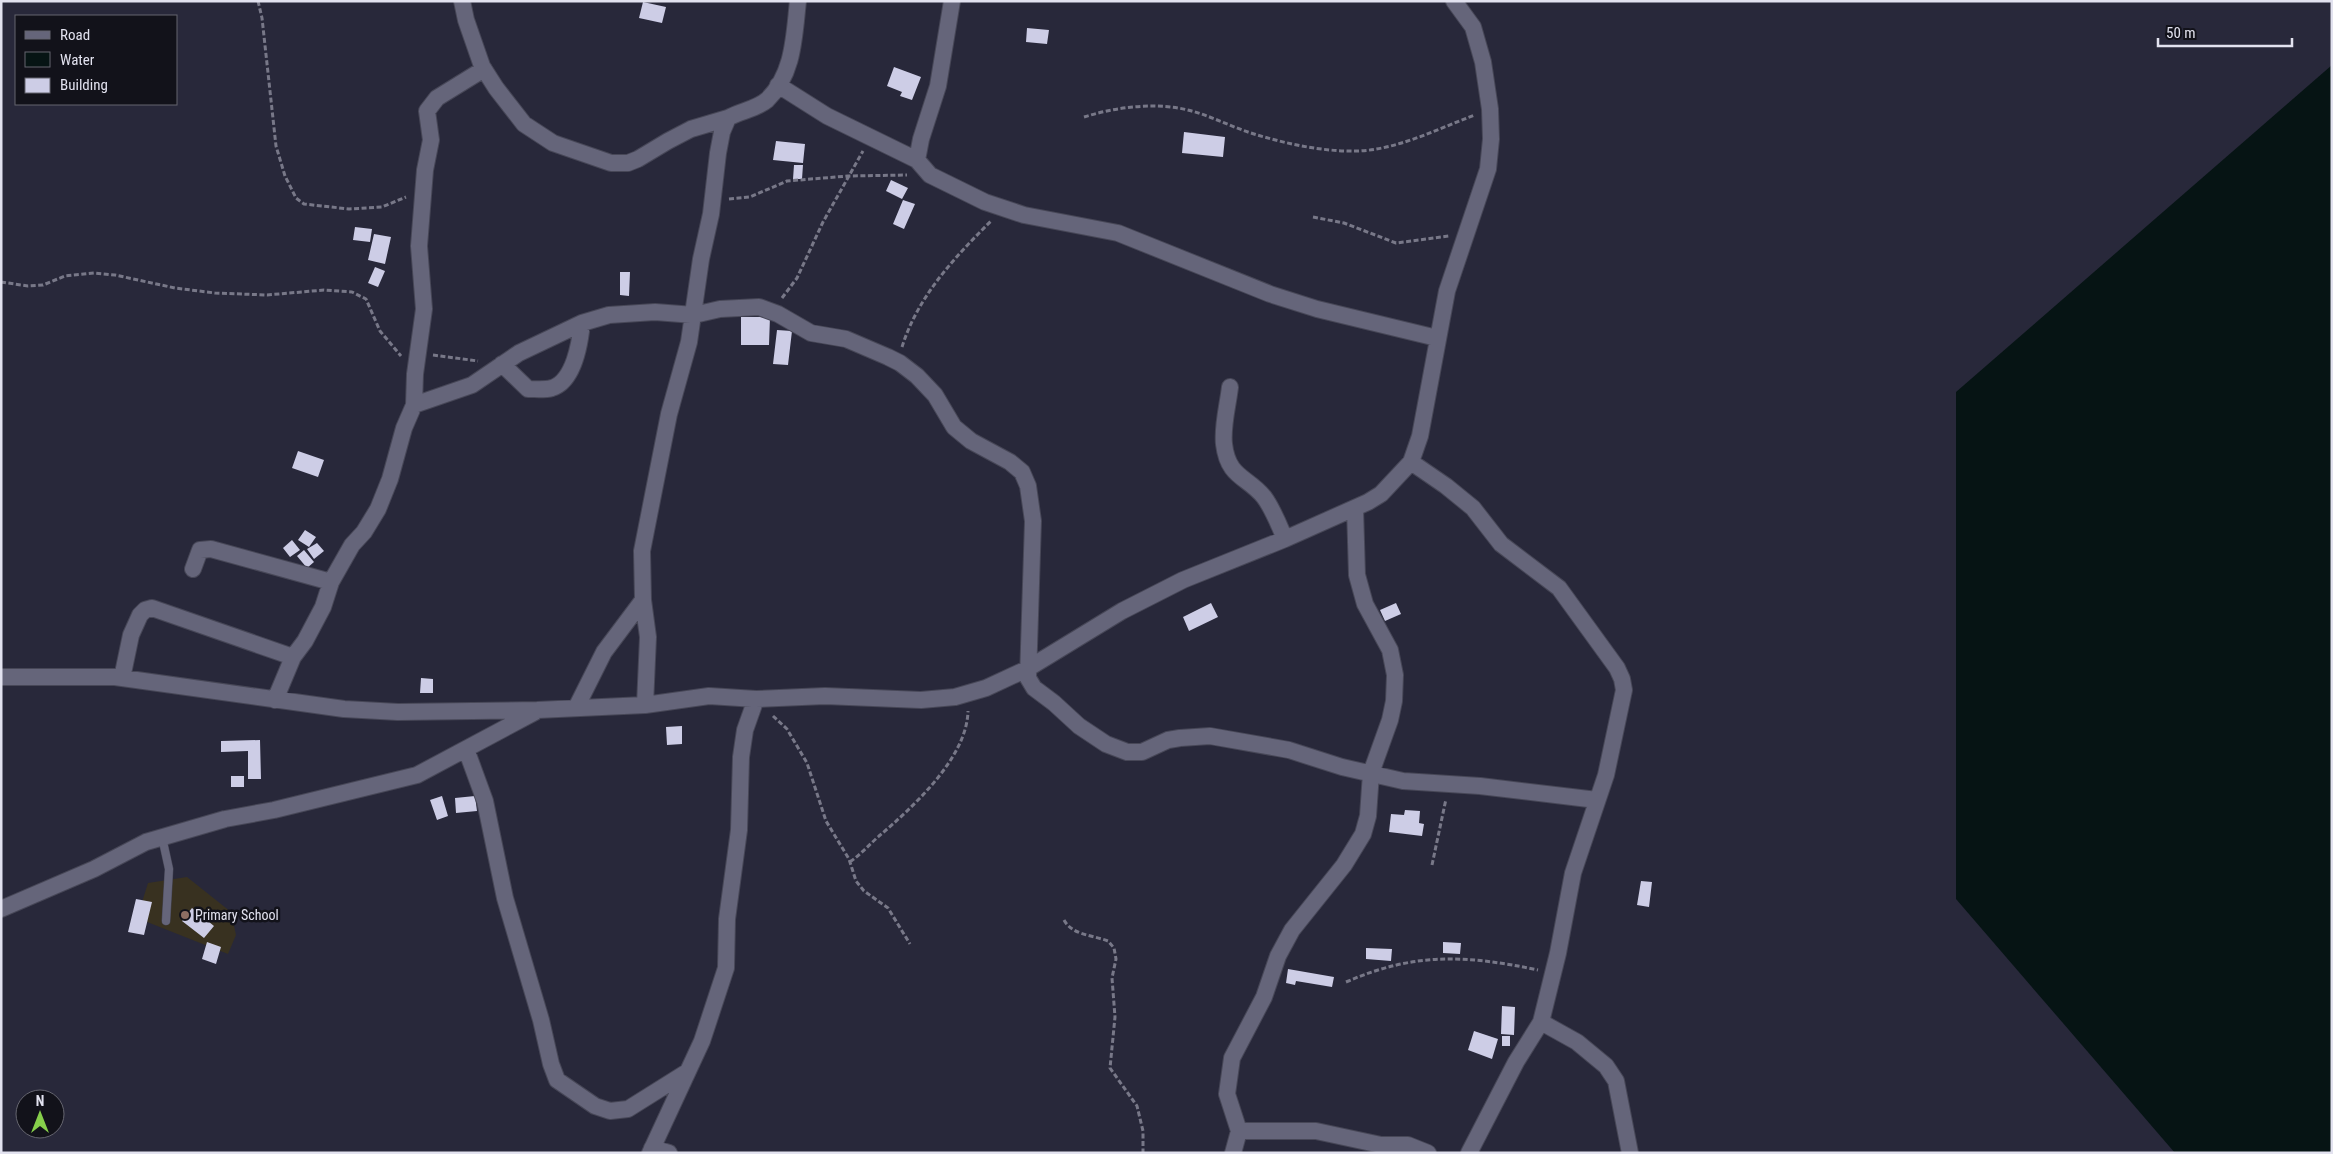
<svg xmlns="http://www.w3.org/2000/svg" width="2333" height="1154" font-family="'Roboto Condensed',sans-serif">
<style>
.education{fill:#383120}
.water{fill:#061414}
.building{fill:#cdcde6}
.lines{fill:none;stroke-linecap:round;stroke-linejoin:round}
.service-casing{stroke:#474757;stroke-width:9}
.minor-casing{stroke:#474757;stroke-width:18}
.path{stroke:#787888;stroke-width:3;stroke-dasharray:5 2.5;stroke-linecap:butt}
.service{stroke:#65657a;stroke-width:8}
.minor{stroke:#65657a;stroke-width:16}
.education-dot{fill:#8d6e63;stroke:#12121a;stroke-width:2}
.labels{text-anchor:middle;stroke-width:5;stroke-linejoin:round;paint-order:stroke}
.poi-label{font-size:14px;fill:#e2e2ef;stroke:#12121a;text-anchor:start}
</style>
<rect width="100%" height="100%" fill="#28283a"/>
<path class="education" d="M187,877L231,912L236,935L228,954L137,918L148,883Z"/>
<path class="water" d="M2332,65V1153H2175L1956,899V392Z"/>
<path class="building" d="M643,2L666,7L662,23L639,18Z
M1027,28L1049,30L1047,44L1026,42Z
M894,67L921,77L912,100L900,96L902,92L887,86Z
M1184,132L1225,137L1223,157L1182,153Z
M776,141L805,144L803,163L773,160Z
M794,165H803L802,179H793Z
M891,180L908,188L902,199L886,191Z
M903,200L915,204L904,229L893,224Z
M355,227L372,229L370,242L353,240Z
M374,234L391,237L385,264L368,260Z
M375,267L385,271L378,287L368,283Z
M620,272H630L629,296L620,295Z
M741,317H770L769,345H741Z
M777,330L792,331L788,365L773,364Z
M298,451L324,460L318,477L292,468Z
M305,530L316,537L309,547L298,540Z
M292,540L300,550L290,557L283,548Z
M317,543L324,551L314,559L307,549Z
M304,550L314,562L307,568L297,556Z
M1211,603L1218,617L1189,631L1183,617Z
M1396,603L1401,614L1385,621L1380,610Z
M421,678L433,679V693H420Z
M682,726V744L667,745L666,727Z
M260,740L261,779H248V751L221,752V741Z
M231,776H244V787H231Z
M442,796L448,816L437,820L430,800Z
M475,796L477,811L456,813L455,798Z
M1405,810L1420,811L1419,823L1424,824L1422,836L1389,832L1391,814L1404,815Z
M1641,881L1652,882L1649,907L1637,905Z
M136,899L152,902L144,935L128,932Z
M192,908L214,926L204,938L182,921Z
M207,942L221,947L216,964L202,959Z
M1443,942L1461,943L1460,954L1443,953Z
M1366,948L1392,949L1391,961L1366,959Z
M1288,969L1334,977L1332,987L1296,981L1295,985L1286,983Z
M1502,1006L1515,1007L1514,1035L1501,1034Z
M1474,1031L1498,1039L1492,1059L1468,1050Z
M1502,1036H1510V1046H1502Z"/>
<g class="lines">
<defs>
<path id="service" d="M162,837L169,869L166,921"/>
<path id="minor" d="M462,1L466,20L482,66L496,88L524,124L553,143L611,163H628L638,159L668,141L691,129L728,118
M778,85L827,116L917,160L930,175L985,202L1024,215L1118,233L1270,294L1317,309L1437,338
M917,160L921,139L938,86L952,1
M502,364L528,389C536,389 545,390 552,388C574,381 580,343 582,323
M1230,387C1228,405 1222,426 1224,444C1228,478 1247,476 1264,497C1273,509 1279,525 1285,539
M414,405L472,385L519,353L582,323L609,315L655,312L694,315L720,309L759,307L778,314L811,333L846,339L888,357L900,363L917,376L935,395L954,427L971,441L1010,462L1022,472L1028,486L1033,521L1028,678L1034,688L1054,703L1079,726L1106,744L1127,752H1142L1168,740L1180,738L1210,736L1289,750L1342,767L1403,781L1480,786L1597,800
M1411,462L1446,486L1473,508L1501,544L1559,588L1617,668L1622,679L1624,690L1606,775L1573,873L1558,953L1541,1022L1516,1062L1469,1153
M193,569L200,550L211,549L331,582
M1,677H115L344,709L398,712L537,710L645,705L709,696L756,699L825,696L921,700L955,697L986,688L1027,669L1122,611L1183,580L1285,539L1368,502L1381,494L1411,462L1420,436L1447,291L1488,169L1491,139L1490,109L1483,62L1473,27L1454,1
M122,678L131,635L140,615L145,610L152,608L293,657
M275,700L293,657L305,641L323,607L331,582L352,545L364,532L378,509L390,479L404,428L414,405L415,374L424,309L419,246L425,170L431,140L427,111L437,98L484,69
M645,705L648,637L643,600L642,551L669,414L689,342L701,259L711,214L718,153L722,132L728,118C740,111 757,109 767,100C794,74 794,36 798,1
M576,708L604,652L643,600
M466,749L485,801L505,898L541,1020L551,1064L557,1080L595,1106L610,1111L628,1109L687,1072
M1,909L94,869L146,842L225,819L274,810L417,775L535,712
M1541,1022L1577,1042L1606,1066L1616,1081L1630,1153
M1239,1131H1316L1381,1145H1408L1428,1153
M652,1148L669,1153
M650,1153L702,1041L726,968L727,919L739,830L741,757L745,730L756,699
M1233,1153L1239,1131L1227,1094L1232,1058L1264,997L1278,956L1292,930L1344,865L1363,834L1368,816L1371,773L1390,720L1394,701L1395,675L1390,650L1365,604L1357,575L1355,508"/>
</defs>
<use href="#service" class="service-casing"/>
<use href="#minor" class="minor-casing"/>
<path class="path" d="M258,1L262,18L276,146L285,176L296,198L304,204L349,209L382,207L406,197
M1084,117C1113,108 1147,103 1178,108C1204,112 1228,126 1254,134C1287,144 1323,152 1359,151C1399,149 1437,129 1475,115
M729,199L750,197L787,181L848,176L907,175
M1313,217L1344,223L1396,243L1449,236
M1,282L28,286L43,285L65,276L94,273L115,275L175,288L215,293L267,295L324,290L352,292L366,299L380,331L401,356
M782,298L797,278L823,222L863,151
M902,347C918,296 954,258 991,221
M433,355L478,361
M773,716L787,729L807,763L826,821L849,859L856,881L864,891L888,908L910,944
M850,862C861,854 869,845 879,836C912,808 967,758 968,711
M1432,865L1446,799
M1064,920C1072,935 1092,935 1108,941L1114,948L1116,959L1112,978L1115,1017L1110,1068L1137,1106L1143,1131V1153
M1346,982C1415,952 1466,955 1538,970"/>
<use href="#service" class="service"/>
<use href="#minor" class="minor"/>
</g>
<circle class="education-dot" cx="185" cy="915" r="5"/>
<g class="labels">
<g class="poi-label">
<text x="195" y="920">Primary School</text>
</g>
</g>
<rect width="2333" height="1154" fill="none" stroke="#e2e2ef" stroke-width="5"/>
<rect x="15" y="15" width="162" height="90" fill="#12121a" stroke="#65656f"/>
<rect x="25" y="31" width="25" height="8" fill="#65657a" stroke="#65656f"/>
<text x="60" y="40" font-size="15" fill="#e2e2ef">Road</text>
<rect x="25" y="52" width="25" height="15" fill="#061414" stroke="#65656f"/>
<text x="60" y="65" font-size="15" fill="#e2e2ef">Water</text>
<rect x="25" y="78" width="25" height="15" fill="#cdcde6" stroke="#65656f"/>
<text x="60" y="90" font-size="15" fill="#e2e2ef">Building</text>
<g transform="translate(40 1114)"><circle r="24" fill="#12121a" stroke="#65656f"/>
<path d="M0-4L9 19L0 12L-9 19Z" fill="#86cf4b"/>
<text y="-8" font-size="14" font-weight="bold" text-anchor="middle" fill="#e2e2ef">N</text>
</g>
<path d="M2158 38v8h134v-8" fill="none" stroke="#e2e2ef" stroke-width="2.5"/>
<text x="2166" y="38" font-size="15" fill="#e2e2ef" stroke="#12121a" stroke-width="4" paint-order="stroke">50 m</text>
</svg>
